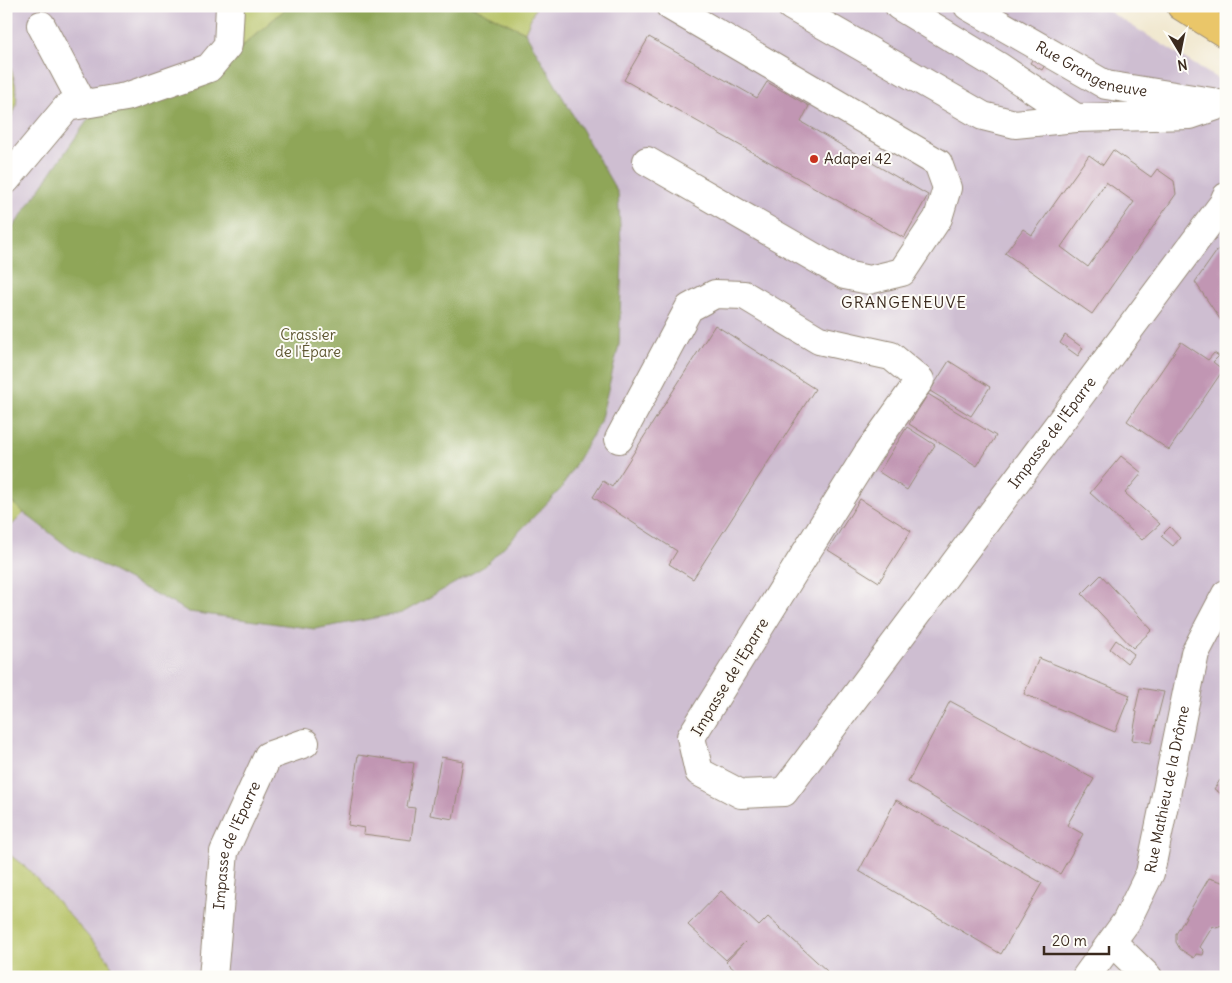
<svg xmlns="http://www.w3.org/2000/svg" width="1232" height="983" font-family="Delius,sans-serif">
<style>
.industrial{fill:#cebed1}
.green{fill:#b4c062;stroke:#787540}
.forest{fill:#8fa658;stroke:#65683b}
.building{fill:#c196b3;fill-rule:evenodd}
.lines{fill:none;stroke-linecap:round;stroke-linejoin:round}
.minor-casing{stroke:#968977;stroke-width:30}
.highway-casing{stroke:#968977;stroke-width:30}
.minor{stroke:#fff;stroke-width:28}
.highway{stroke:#eac669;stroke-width:28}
.poi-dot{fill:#c8321e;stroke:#fdfcf7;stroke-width:2}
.labels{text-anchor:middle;stroke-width:4;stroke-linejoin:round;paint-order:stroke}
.street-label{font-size:15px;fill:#3b2a1e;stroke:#fdfcf7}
.poi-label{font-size:15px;fill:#3b2a1e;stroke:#fdfcf7;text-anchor:start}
.park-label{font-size:15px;fill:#5f5732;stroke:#fdfcf7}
.neighbourhood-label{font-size:16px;letter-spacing:1px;fill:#3b2a1e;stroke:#fdfcf7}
</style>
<rect width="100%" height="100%" fill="#fdfcf7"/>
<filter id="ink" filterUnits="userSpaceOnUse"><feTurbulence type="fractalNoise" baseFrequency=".02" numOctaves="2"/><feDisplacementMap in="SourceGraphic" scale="10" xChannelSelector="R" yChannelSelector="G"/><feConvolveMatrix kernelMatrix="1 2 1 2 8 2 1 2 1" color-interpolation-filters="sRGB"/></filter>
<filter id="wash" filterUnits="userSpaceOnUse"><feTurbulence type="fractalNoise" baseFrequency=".0096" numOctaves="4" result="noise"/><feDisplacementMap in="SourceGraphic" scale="20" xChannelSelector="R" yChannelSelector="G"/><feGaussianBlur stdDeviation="1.12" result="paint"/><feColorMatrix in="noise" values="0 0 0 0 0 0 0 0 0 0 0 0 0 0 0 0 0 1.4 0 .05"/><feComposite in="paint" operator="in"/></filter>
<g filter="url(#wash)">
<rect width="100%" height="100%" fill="#f1e8d0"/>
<path class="industrial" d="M6,6H239L238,50L6,232V122L10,119L14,76L6,55Z
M536,6H1100L1226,84V977H118L105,955L28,869L6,852V531L24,513L71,549L189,612L402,613L485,566L561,489L600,422L619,345L622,260L618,193L525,32Z"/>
<path class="green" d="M239,6H289L238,50Z
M471,6H536L525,32Z
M6,55C13,75 26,106 6,122Z
M6,497L24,513L6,531Z
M6,852L28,869L105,955L118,977H6Z"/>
<path class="forest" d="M289,6H471L525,32L618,193L622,260L619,345L600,422L561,489L485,566L402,613L315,629L189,612L71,549L24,513L6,497V232L14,226L89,118L186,90L238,50Z"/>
<g id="blocks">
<path class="building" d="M649,37L757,98L767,82L809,106L801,122L928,195L904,238L624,80Z
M1034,57L1046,63L1042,70L1030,63Z
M1113,150L1151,177L1157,169L1174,181L1176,194L1092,314L1005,253L1023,229L1032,235L1089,155L1103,165ZM1106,182L1134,202L1088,267L1061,247Z
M1226,238V328L1195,282Z
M715,325L815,389L693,579L669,564L677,551L593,497L603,481L612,487Z
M1065,335L1083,348L1078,356L1060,343Z
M1181,342L1208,360L1214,353L1219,356L1213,362L1223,370L1169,450L1127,421Z
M949,361L990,387L971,416L930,391Z
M928,394L996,436L977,466L909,424Z
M907,427L935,445L907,490L879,472Z
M1121,456L1142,473L1125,493L1160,524L1142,540L1090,493Z
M860,499L911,531L879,582L828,550Z
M1170,527L1180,538L1173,546L1161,536Z
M1101,575L1152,630L1133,648L1082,594Z
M1116,640L1134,654L1127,663L1110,649Z
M1039,658L1130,695L1115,732L1024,694Z
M1140,688L1164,692L1151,743L1132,740L1137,712L1135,711Z
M950,701L1094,779L1067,825L1083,834L1060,874L908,782Z
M358,755L414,763L407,807L415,808L411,840L363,834L364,828L348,825Z
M441,757L463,761L453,819L430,815Z
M1225,773L1226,791L1223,795L1214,789L1220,780L1223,782Z
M896,800L1042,883L1001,954L859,871Z
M1209,878L1226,883V924L1224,923L1222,926L1216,928L1213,926L1200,947L1204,951L1203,955L1196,954L1194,958L1180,949L1176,942V934Z
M721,891L759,926L768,917L827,971L821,977H742L726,962L745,942L726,960L688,925Z"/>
</g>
</g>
<g filter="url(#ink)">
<use href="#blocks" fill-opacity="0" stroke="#968977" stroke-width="1"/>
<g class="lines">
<defs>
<g id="minor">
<path d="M791,6L983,116L1015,124L1076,118L1190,115L1222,104"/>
<path d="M899,6L998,66L1076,118"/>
<path id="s1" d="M968,6L1106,85L1212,102"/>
<path d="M41,25L83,104"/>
<path d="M647,161L845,275L869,280L902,272L938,218L947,188L938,163L670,6"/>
<path d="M6,180L67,107L126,97L209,68L228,45L230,6"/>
<path id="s2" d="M619,439L689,308L715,294L744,295L819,340L891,356L920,380L868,453L691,737L699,772L741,794L784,792L1223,204L1226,197"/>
<path d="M1112,942L1148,977"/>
<path id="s3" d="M213,977L224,852L268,756L305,743"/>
<path id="s4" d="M1086,977L1126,922L1150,873L1195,653L1226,594"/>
</g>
<path id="highway" d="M1181,6L1226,34"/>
</defs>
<use href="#minor" class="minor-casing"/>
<use href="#highway" class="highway-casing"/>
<use href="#minor" class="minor"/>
<use href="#highway" class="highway"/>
</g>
</g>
<circle class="poi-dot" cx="814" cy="159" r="5"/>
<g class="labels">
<g class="street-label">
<text dy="5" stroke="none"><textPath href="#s1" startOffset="140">Rue Grangeneuve</textPath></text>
<text dy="5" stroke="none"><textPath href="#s2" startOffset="1405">Impasse de l'Eparre</textPath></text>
<text transform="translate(730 677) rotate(-59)" y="5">Impasse de l'Eparre</text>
<text dy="5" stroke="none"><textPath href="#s4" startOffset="208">Rue Mathieu de la Drôme</textPath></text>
<text dy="5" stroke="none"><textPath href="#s3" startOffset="135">Impasse de l'Eparre</textPath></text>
</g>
<g class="poi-label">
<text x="824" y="164">Adapei 42</text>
</g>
<g class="park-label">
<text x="308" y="340">Crassier<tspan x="308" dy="17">de l'Épare</tspan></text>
</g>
<g class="neighbourhood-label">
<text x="904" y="308">GRANGENEUVE</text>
</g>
</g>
<rect width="1232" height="983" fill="none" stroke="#fdfcf7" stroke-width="25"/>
<g transform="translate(1180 52) rotate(170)" stroke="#fdfcf7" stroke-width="4" paint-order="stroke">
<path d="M0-4L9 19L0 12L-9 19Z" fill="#3b2a1e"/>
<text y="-8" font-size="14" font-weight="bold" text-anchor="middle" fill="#3b2a1e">N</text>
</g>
<path d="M1044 946v8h65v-8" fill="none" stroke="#3b2a1e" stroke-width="2.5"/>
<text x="1052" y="946" font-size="15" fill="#3b2a1e" stroke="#fdfcf7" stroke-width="4" paint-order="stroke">20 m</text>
</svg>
